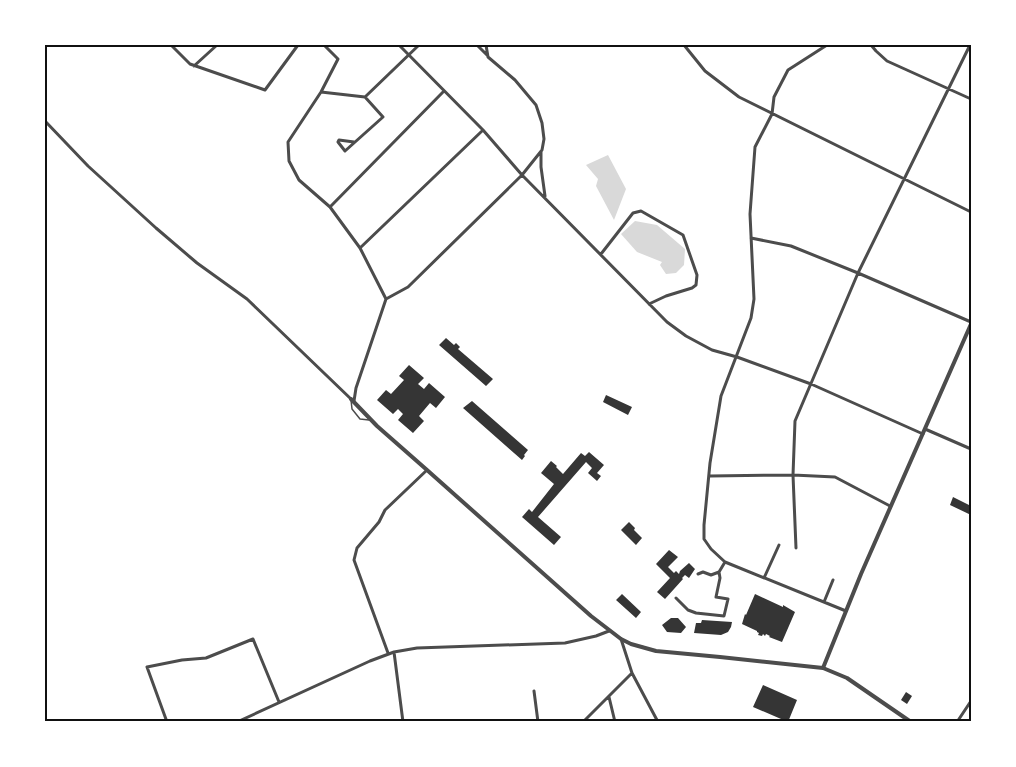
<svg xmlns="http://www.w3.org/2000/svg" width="1016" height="767" font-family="Commissioner,sans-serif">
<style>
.water{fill:#d9d9d9}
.building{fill:#353535}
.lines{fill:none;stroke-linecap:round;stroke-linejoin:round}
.service{stroke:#4c4c4c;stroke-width:1.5}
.minor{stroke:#4c4c4c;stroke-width:3}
.tertiary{stroke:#4c4c4c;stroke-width:4}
.neatline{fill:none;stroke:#111;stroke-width:2}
</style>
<rect width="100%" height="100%" fill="#fff"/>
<path class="water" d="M608,155L626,189L614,220L596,186L598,179L586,165Z
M635,221L657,225L685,249L684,265L676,273L666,274L660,265L662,262L637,252L621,234Z"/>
<path class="building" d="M446,338L454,345L456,343L460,347L458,349L493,379L486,386L439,345Z
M409,365L424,378L418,384L424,389L429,383L445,397L436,408L430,403L419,416L424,421L413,433L398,420L403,414L398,409L393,414L377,400L386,390L391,394L404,380L399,376Z
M606,395L632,407L628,415L603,402Z
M472,401L528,450L524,455L525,456L522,460L463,408Z
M589,452L604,465L597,473L601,476L597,481L588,473L592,468L586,462L538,517L561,537L554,545L522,517L529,509L532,512L554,484L541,473L551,461L557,466L556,467L563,474L581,453L585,456Z
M953,497L971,506V515L950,505Z
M629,522L635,528L634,530L642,538L636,545L621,530Z
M669,550L678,557L668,567L674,573L676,571L679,574L680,571L689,563L695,569L689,578L685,575L682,578L683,579L665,599L657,592L670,578L656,564Z
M622,594L641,612L636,618L616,600Z
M755,594L783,607V605L795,612L782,642L769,637L770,636L766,634L765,636L763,634L762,636L758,635L759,633L757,632V631L742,624L745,614L746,615Z
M671,618H678L686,627L681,633L667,632L662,625Z
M702,620L732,622L731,627L728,632L721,635L694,633L696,623H701Z
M763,685L797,700L788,722L753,707Z
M906,692L912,696L907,704L901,700Z"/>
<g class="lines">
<path class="service" d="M351,400L352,409L360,419L369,420"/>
<path class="minor" d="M171,45L190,64L265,90L298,45
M324,45L338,59L321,92L288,142L289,161L299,180L330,207L360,248L386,299
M399,45L483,130L522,175L667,322L686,336L712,350L737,357L811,384L923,434
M477,45L487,55
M684,45L705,71L739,97L971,212
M827,45L788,70L774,97L772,114L755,147L750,214L754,299L751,318L721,396L710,463L704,525V539L711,549L725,562L846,611
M871,45L876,51L887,61L971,99
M194,66L217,45
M321,92L365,97L419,45
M45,121L88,166L156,228L197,263L247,299L351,399
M354,142L339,140L338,142L345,151L383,117L365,97
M541,152V167L545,196
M330,207L444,91
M751,238L791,246L858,273L971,322
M360,248L482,131
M601,254L633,213L641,211L683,235L697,275L696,285L692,288L666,296L649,304
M386,299L408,287L522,175L542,150L544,139L542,123L536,105L515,80L488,57L486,45
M354,401L356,388L386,299
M925,429L971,449
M710,476L793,475L835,477L890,506
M796,548L793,475L795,421L858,273L970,45
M698,574L703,572L711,575L719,572L725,562
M764,578L779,545
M676,598L688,610L696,613L724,616L728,599L716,597L720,578L719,572
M824,602L833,580
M621,639L632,673L658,722
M394,652L403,722
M388,653L354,560L357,548L379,522L385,510L427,470
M534,691L538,722
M609,697L615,722
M167,722L147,667L182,660L206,658L253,639L279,702
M237,722L370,661L394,652L417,648L565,643L596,636L609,631
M583,722L632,673
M957,722L971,701"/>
<path class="tertiary" d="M351,399L377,426L427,470L591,616L621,639L631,644L656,651L720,657L823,668L847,678L911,722
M823,668L861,574L971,324"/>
</g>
<rect width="1016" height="767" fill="none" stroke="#ffffff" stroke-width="93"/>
<rect x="46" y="46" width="924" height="674" class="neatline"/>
</svg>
